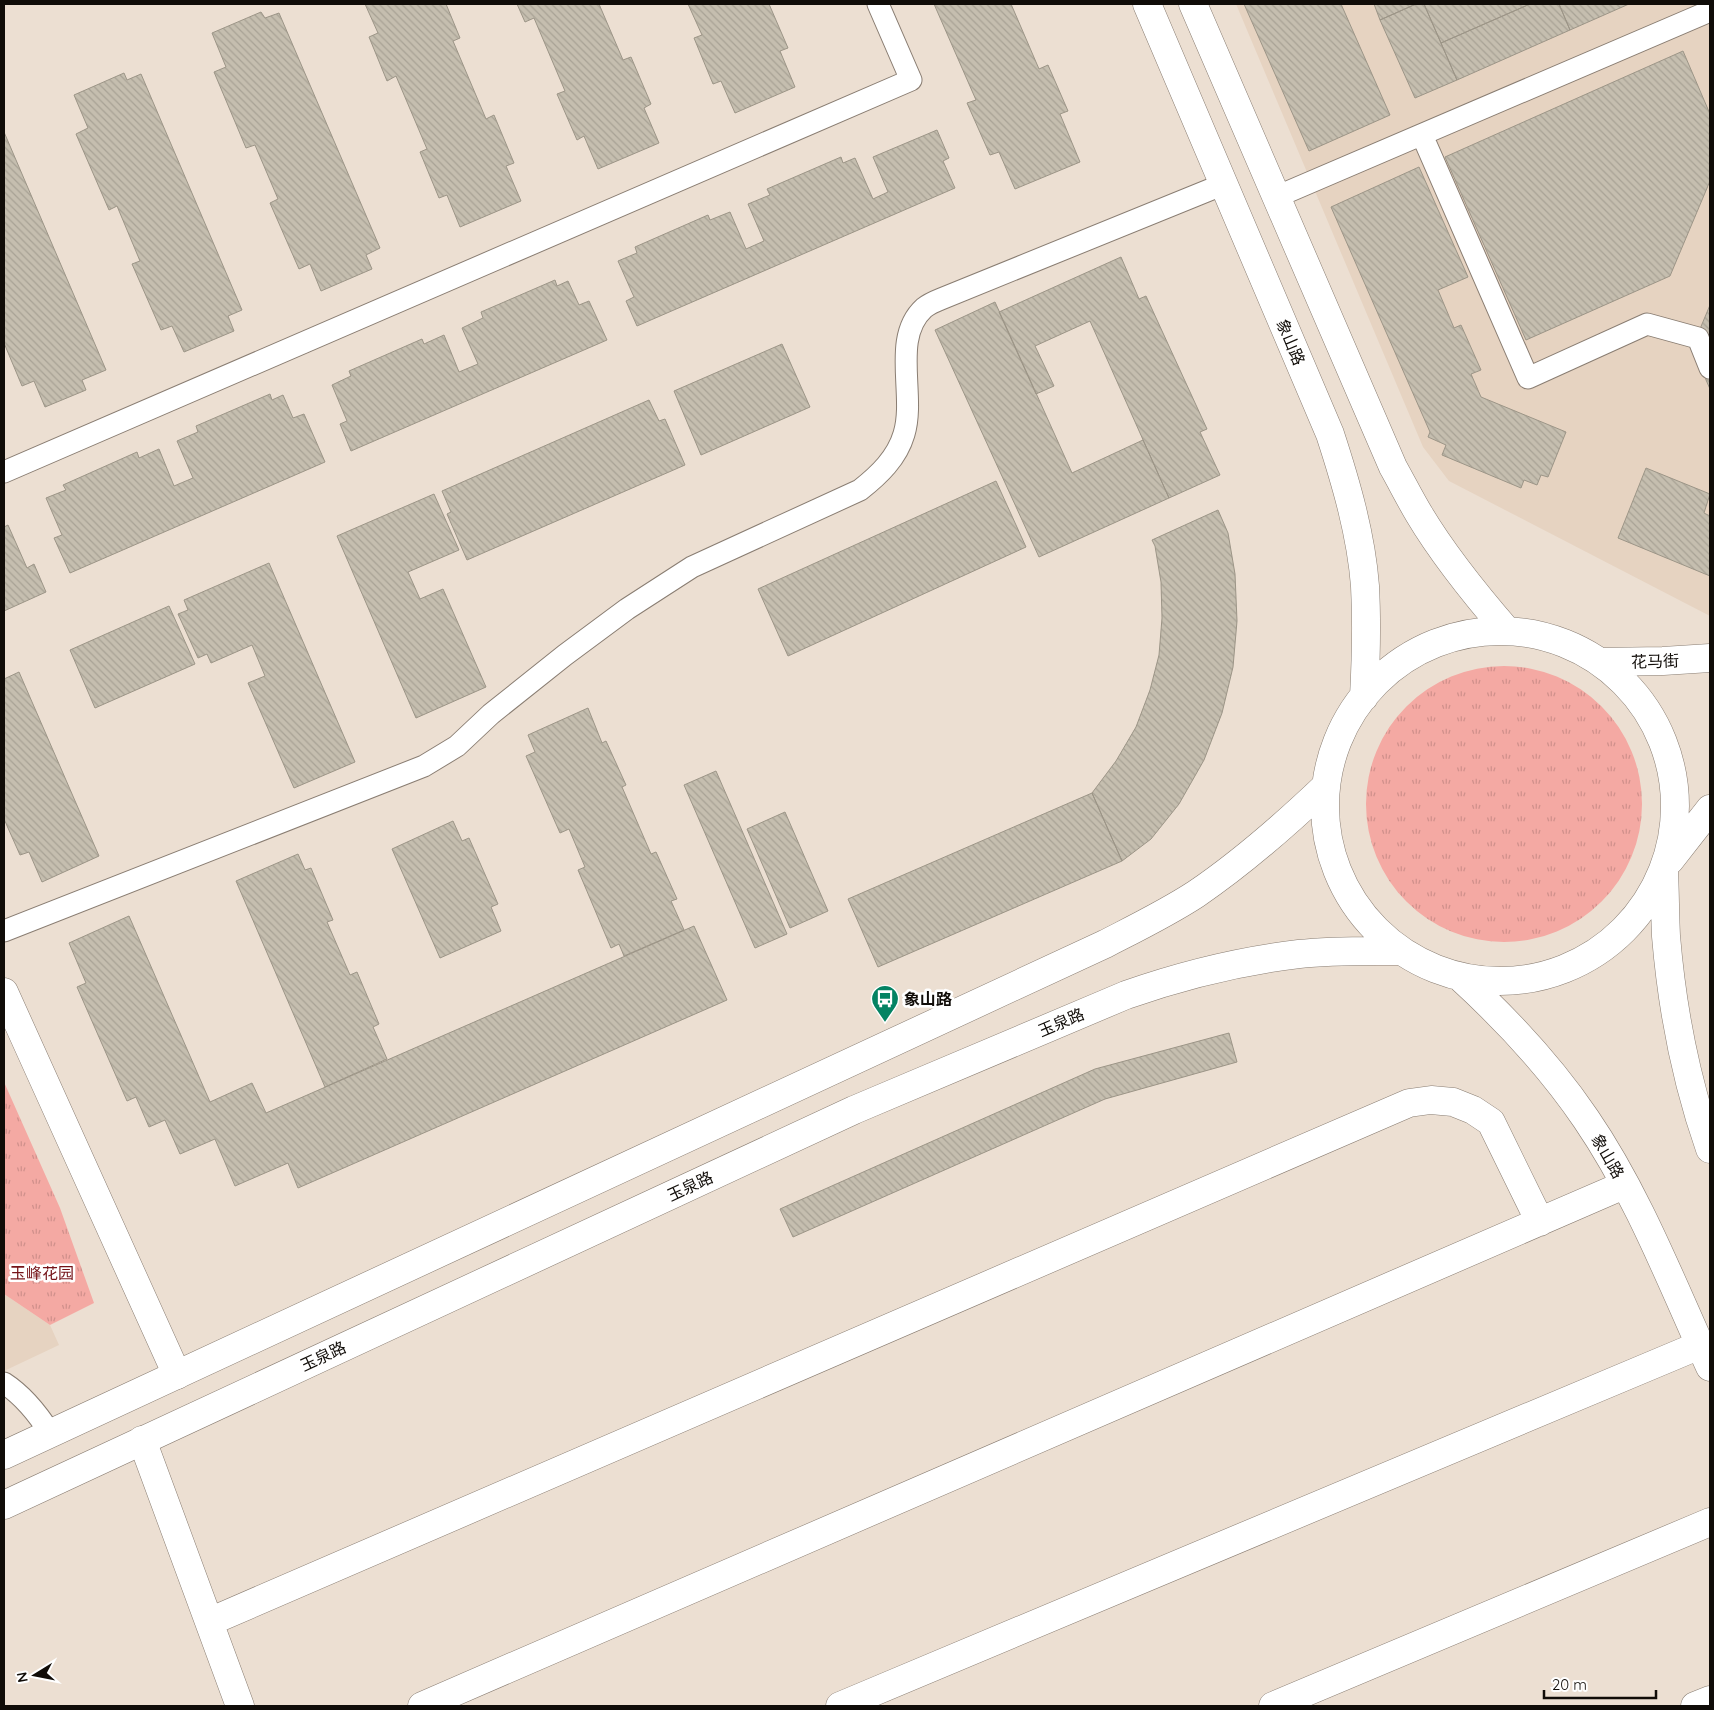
<svg xmlns="http://www.w3.org/2000/svg" width="1714" height="1710" font-family="Quicksand,'Noto Sans SC',sans-serif">
<style>
.built{fill:#e6d3c1}
.grass{fill:url(#grass-tufts)}
.building{fill:url(#building-back-hatch);stroke:#9c9587}
.lines{fill:none;stroke-linecap:round;stroke-linejoin:round}
.lane-casing{stroke:#897d72;stroke-width:23}
.street-casing{stroke:#897d72;stroke-width:29}
.secondary-casing{stroke:#897d72;stroke-width:29}
.lane{stroke:#fff;stroke-width:21}
.street{stroke:#fff;stroke-width:28}
.secondary{stroke:#fff;stroke-width:28}
.labels{text-anchor:middle;stroke-width:5;stroke-linejoin:round;paint-order:stroke}
.street-label{font-size:16px;fill:#100c08;stroke:#fff}
.poi-label{font-size:16px;font-weight:bold;fill:#100c08;stroke:#fff;text-anchor:start}
.park-label{font-size:16px;fill:#751318;stroke:#fff}
</style>
<defs>
<pattern id="grass-tufts" width="24" height="20" patternUnits="userSpaceOnUse" patternTransform="scale(1.25)"><rect width="24" height="20" fill="#f4a9a3"/><path d="M3 7l-1-3M5 7V3M7 7l1-3M15 17l-1-3M17 17v-4M19 17l1-3" fill="none" stroke="#d0908b"/></pattern>
<pattern id="building-back-hatch" width="6" height="6" patternUnits="userSpaceOnUse" patternTransform="scale(1.25)"><rect width="6" height="6" fill="#c5beaf"/><path d="M-1 5l2 2M0 0l6 6M5-1l2 2" fill="none" stroke="#a8a295"/></pattern>
</defs>
<rect width="100%" height="100%" fill="#ecdfd2"/>
<path class="built" d="M1236,4H1710V616L1449,481L1423,447Z
M4,1294L50,1325L59,1345L4,1371Z"/>
<path class="grass" d="M1366 804a138 138 0 1 1 276 0a138 138 0 1 1-276 0Z
M4,1082L60,1208L94,1303L50,1325L4,1294Z"/>
<path class="building" d="M365,4H446L460,38L453,41L486,119L494,115L514,163L506,166L521,201L460,227L447,195L439,198L420,152L427,149L396,76L387,81L369,37L378,33Z
M517,4H599L623,60L631,57L651,104L644,108L659,143L598,169L584,136L577,140L557,94L565,91L534,18L525,22Z
M688,4H769L788,48L780,51L795,87L735,113L721,81L713,84L694,38L702,35Z
M934,4H1011L1039,69L1048,65L1068,111L1060,114L1080,162L1015,189L999,152L990,155L967,103L976,100Z
M1244,4H1341L1390,115L1309,151Z
M1374,4H1416L1380,20Z
M1416,4H1424L1457,80L1415,98L1380,20Z
M1424,4H1530L1441,43Z
M1530,4H1559L1570,30L1457,80L1441,43Z
M1559,4H1629L1570,30Z
M261,12L265,18L279,13L380,248L366,255L372,269L321,291L310,264L299,269L270,203L278,199L255,145L246,148L214,72L226,67L212,33Z
M1683,51L1710,114V181L1670,276L1526,340L1445,157Z
M124,73L127,80L141,74L242,310L228,316L234,331L184,352L172,326L161,330L132,264L140,261L117,206L109,210L76,134L88,128L74,95Z
M937,130L949,158L943,161L955,188L637,326L626,301L634,297L618,261L637,253L635,247L708,215L710,220L730,212L746,249L764,241L748,204L770,195L767,189L841,157L843,163L855,158L873,199L888,192L873,157Z
M4,132L106,370L82,380L86,390L45,407L34,381L22,386L4,343Z
M1419,167L1468,277L1438,290L1454,328L1461,325L1481,370L1471,374L1481,397L1566,432L1548,477L1541,475L1537,485L1524,480L1521,488L1442,455L1446,445L1428,437L1430,432L1331,207Z
M1121,257L1139,299L1146,296L1207,429L1200,432L1220,475L1169,498L1090,321L1035,346L1054,386L1036,394L999,312Z
M555,280L557,286L568,281L579,305L589,301L607,340L351,451L340,424L347,421L332,385L351,376L349,371L422,339L424,344L444,335L459,372L478,364L462,328L483,318L481,312Z
M995,302L1072,473L1143,440L1169,498L1039,557L935,330Z
M1710,305V389L1692,348Z
M782,344L810,407L701,455L674,391Z
M270,394L272,400L283,395L293,418L304,414L325,462L70,573L54,538L62,535L46,498L66,490L63,485L137,452L139,458L159,449L174,486L193,478L177,441L198,432L196,426Z
M649,400L659,421L665,419L685,465L467,560L447,514L451,512L442,491Z
M1646,468L1710,494L1704,513L1710,516V576L1618,538Z
M996,481L1026,547L788,656L758,589Z
M434,494L459,550L408,572L420,599L443,589L486,687L416,718L337,536Z
M1218,510L1228,533L1235,574L1237,621L1233,667L1222,713L1204,760L1179,804L1151,839L1122,861L1092,793L1116,761L1136,727L1150,690L1159,655L1162,618L1161,582L1155,546L1152,540Z
M8,525L27,568L34,564L46,592L4,611V527Z
M269,563L355,762L294,788L248,683L265,676L252,645L211,663L207,654L198,658L178,614L188,610L184,600Z
M169,606L195,664L95,708L70,650Z
M19,672L99,856L42,882L29,852L20,855L4,819V679Z
M588,708L602,743L606,741L626,785L622,787L651,854L656,852L677,899L671,901L684,930L624,956L619,944L611,948L578,870L585,867L569,829L560,833L526,756L535,752L528,735Z
M716,771L787,934L755,948L684,785Z
M1092,793L1122,861L878,967L848,899Z
M785,812L828,911L790,928L747,829Z
M453,821L462,841L469,838L498,904L491,907L501,931L440,958L392,849Z
M298,854L305,870L311,868L333,920L327,922L350,975L357,972L379,1024L373,1027L387,1059L325,1087L236,881Z
M129,916L210,1102L252,1083L266,1113L694,926L727,1000L298,1188L288,1163L235,1186L215,1139L180,1154L165,1120L149,1127L136,1097L127,1101L77,987L86,983L69,943Z
M1229,1033L1237,1062L1105,1099L793,1237L780,1209L1095,1069Z"/>
<g class="lines">
<defs>
<path id="lane" d="M1422,135L1528,378L1647,324L1698,338L1710,368
M1276,197L1710,11
M4,472L911,80L878,4
M4,931L424,766L457,746L491,714L565,655L627,609L692,567L860,490C879,475 897,458 904,434C916,395 891,338 924,308C929,304 936,301 941,299L1224,184
M4,1383C24,1396 38,1414 50,1433"/>
<path id="street" d="M4,992L177,1375
M142,1440L240,1706
M209,1622L1409,1103L1431,1100L1453,1102L1473,1110L1491,1122L1540,1222
M422,1706L1624,1185
M840,1706L1700,1345
M1273,1706L1710,1522
M1695,1706L1710,1700"/>
<path id="secondary" d="M1147,4L1330,434C1346,483 1361,534 1365,586C1367,623 1366,660 1364,697
M1193,4L1393,467C1402,483 1410,499 1419,514C1444,556 1475,594 1507,631
M1325 806a175 175 0 1 1 350 0a175 175 0 1 1-350 0Z
M1600,662L1663,661L1710,658
M1670,860L1710,809
M1664,871C1665,893 1665,915 1666,936C1672,1008 1686,1081 1710,1149
M1460,977C1507,1020 1550,1066 1586,1119C1638,1195 1672,1284 1710,1367
M4,1455L1105,944C1136,928 1167,913 1196,894C1243,862 1285,825 1326,786
M4,1505L854,1110L1126,995C1183,975 1240,961 1299,954C1334,950 1368,951 1402,951"/>
</defs>
<use href="#lane" class="lane-casing"/>
<use href="#street" class="street-casing"/>
<use href="#secondary" class="secondary-casing"/>
<use href="#lane" class="lane"/>
<use href="#street" class="street"/>
<use href="#secondary" class="secondary"/>
</g>
<defs>
<symbol id="bus-pin" viewBox="-11 -11 22 30"><path d="M0 17L-7.5 6A9.5 9.5 0 1 1 7.5 6Z" fill="#048363" stroke="#fff"/><path d="M-5-6H5V4H4V6H2V4H-2V6H-4V4H-5ZM-3.5-4V0h7V-4ZM-3.5 1.2v1.5H-2V1.2ZM2 1.2v1.5H3.5V1.2Z" fill="#fff"/></symbol>
</defs>
<g fill-rule="evenodd">
<use href="#bus-pin" x="869" y="983" width="32" height="43"/>
</g>
<g class="labels">
<g class="street-label">
<text transform="translate(1291 342) rotate(67)" y="6">象山路</text>
<text transform="translate(1655 661) rotate(-2)" y="6">花马街</text>
<text transform="translate(1061 1022) rotate(-23)" y="6">玉泉路</text>
<text transform="translate(1608 1156) rotate(60)" y="6">象山路</text>
<text transform="translate(690 1186) rotate(-25)" y="6">玉泉路</text>
<text transform="translate(323 1356) rotate(-25)" y="6">玉泉路</text>
</g>
<g class="poi-label">
<text x="904" y="1005">象山路</text>
</g>
<g class="park-label">
<text x="42" y="1279">玉峰花园</text>
</g>
</g>
<rect width="1714" height="1710" fill="none" stroke="#100c08" stroke-width="10"/>
<g transform="translate(35 1675) rotate(260)" stroke="#ffffff" stroke-width="4" paint-order="stroke">
<path d="M0-4L9 19L0 12L-9 19Z" fill="#100c08"/>
<text y="-8" font-size="14" font-weight="bold" text-anchor="middle" fill="#100c08">N</text>
</g>
<path d="M1544 1690v8h112v-8" fill="none" stroke="#100c08" stroke-width="2.5"/>
<text x="1552" y="1690" font-size="15" fill="#100c08" stroke="#ffffff" stroke-width="4" paint-order="stroke">20 m</text>
</svg>
